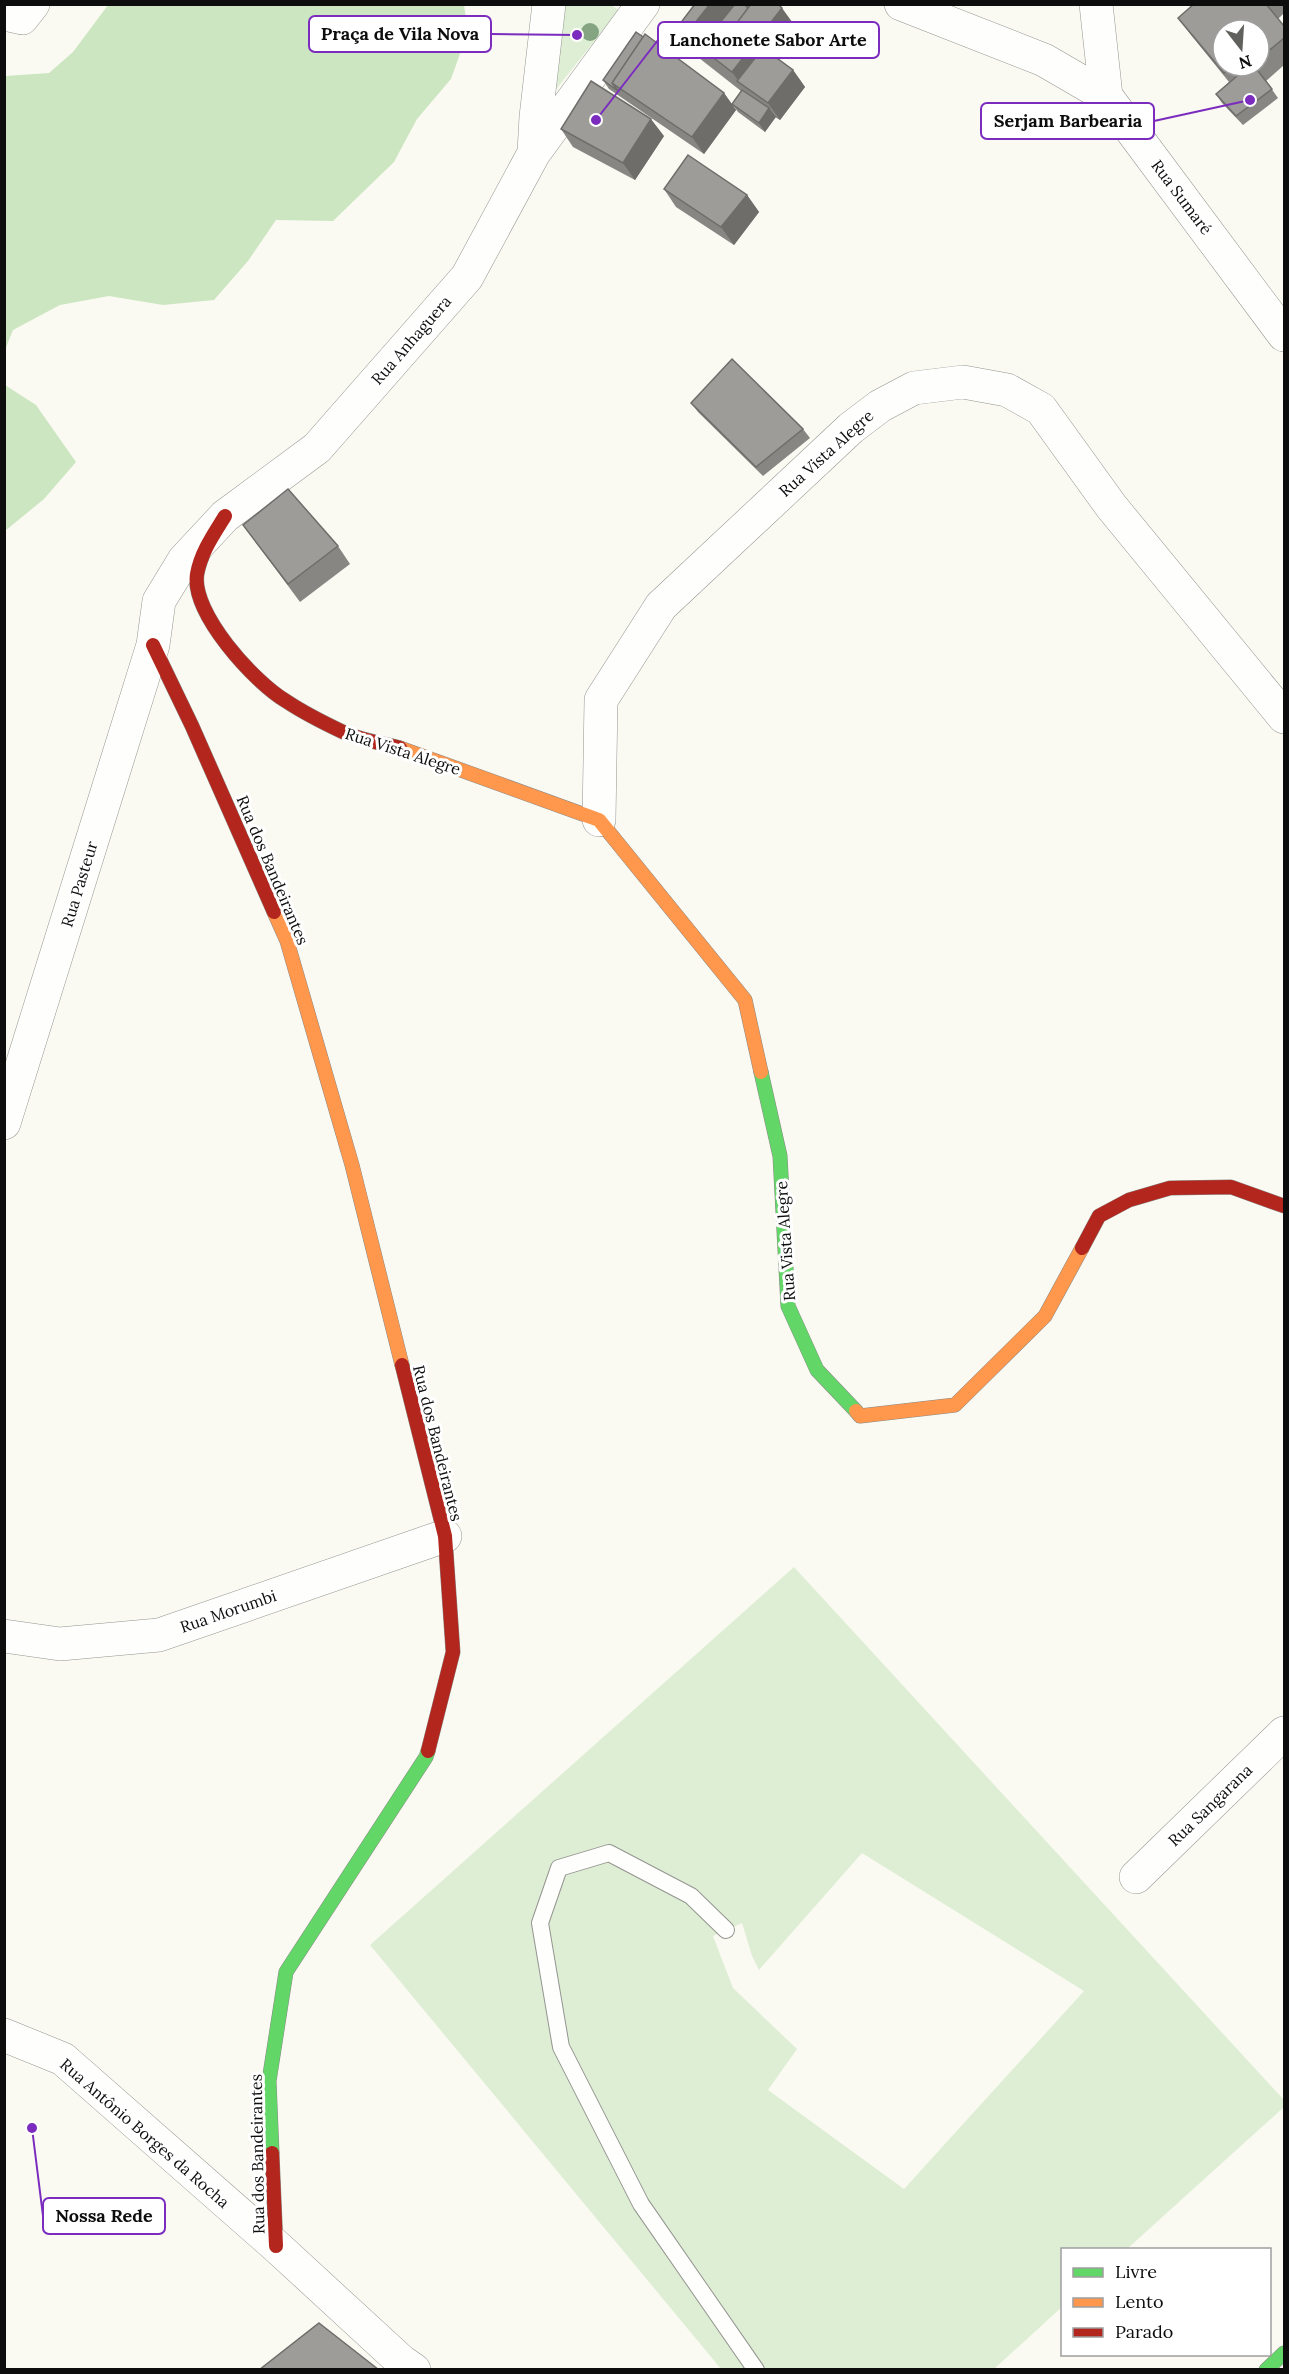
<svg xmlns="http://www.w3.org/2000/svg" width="1289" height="2374" font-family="Lora,serif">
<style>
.green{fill:#deeed4;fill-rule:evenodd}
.forest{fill:#cde6c2}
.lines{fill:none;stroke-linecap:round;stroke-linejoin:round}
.lane-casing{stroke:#949490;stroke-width:18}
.street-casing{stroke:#949490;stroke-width:34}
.fast-casing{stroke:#8a8a87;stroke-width:15}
.slow-casing{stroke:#8a8a87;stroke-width:15}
.jam-casing{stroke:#8a8a87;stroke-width:15}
.lane{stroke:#fefefd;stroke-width:16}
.street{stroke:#fefefd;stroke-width:33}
.fast{stroke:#63d668;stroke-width:14}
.slow{stroke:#ff974d;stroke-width:14}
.jam{stroke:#b3261e;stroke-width:14}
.tree{fill:#84a581}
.wall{fill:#878683;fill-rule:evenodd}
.shaded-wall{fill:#6e6d6a}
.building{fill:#9d9c98;stroke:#6e6d6a;stroke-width:1.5}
.labels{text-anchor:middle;stroke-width:6;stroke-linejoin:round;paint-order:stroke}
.street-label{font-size:16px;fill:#0d0d0d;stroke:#fff}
.leader{fill:none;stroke:#7b2cbf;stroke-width:2}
.callout-dot{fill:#7b2cbf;stroke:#fff;stroke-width:2}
.callout{fill:#fff;stroke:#7b2cbf;stroke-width:2}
.callout-label{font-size:18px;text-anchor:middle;font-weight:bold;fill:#0d0d0d}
</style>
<rect width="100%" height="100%" fill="#fafaf2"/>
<path class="green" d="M561,5H611L619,10L546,102Z
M794,1567L1284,2100V2107L1127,2249L1062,2250V2307L994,2369H721L370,1945ZM862,1853L1084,1991L904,2189L768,2090L797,2049L733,1988L713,1936L742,1923L752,1956L759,1970Z"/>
<path class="forest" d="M108,5H464L468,31L451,79L417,119L394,162L333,221L276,220L248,261L214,300L163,305L109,296L60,305L13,330L5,350V76L49,73L73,52Z
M5,385L36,405L76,462L44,499L5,531Z"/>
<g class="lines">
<defs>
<path id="lane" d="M726,1930L691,1896L609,1853L559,1868L540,1923L561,2047L641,2204L756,2370"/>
<path id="street" d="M901,4L1044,60L1106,96L1284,335
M1096,4L1106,96
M4,14L22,18L33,4
M534,152L536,117L549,4
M599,820L601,700L661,606L851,428L880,406L914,388L963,382L1007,390L1041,409L1111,506L1284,717
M4,1123L153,645L159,601L184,560L225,516L317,448L467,277L534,153L643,4
M4,1636L60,1644L159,1635L445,1536
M1136,1877L1284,1733
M4,2035L63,2059L276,2246L401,2361L414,2370"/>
<path id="fast" d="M761,1072L780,1156L788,1306L817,1370L856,1411
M272,2153L269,2081L286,1972L426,1757L428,1751
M1266,2370L1284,2353"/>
<path id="slow" d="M400,748L599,820L745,1000L761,1072
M274,912L287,941L352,1165L402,1365
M856,1411L860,1416L955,1405L1045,1316L1082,1248"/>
<path id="jam" d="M225,516C214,534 201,552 197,574C191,613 254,682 286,701C304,713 324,723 343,732C360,740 382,743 400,748
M153,645L192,726L274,912
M1082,1248L1099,1216L1129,1200L1170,1188L1231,1187L1284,1206
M402,1365L445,1536L453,1652L428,1751
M272,2153L276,2246"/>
</defs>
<use href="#lane" class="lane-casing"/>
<use href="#street" class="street-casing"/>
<use href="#fast" class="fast-casing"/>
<use href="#slow" class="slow-casing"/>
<use href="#jam" class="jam-casing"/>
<use href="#lane" class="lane"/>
<use href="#street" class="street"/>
<use href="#fast" class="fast"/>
<use href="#slow" class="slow"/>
<use href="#jam" class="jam"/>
</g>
<circle class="tree" cx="590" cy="32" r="9"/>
<path class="wall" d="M695,4H778L800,33L779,60L793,70L805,87L780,120L775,117L765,132L738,112L732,104L741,91L694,54L676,29Z
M1194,4H1284V13L1278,19L1284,26V65L1266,81L1278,98L1243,125L1222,103L1216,94L1229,82L1191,35L1178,18ZM1259,30V66H1223Z
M603,80L724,93L736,110L704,154L609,89Z
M561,129L664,136L635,180L573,147Z
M664,189L747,195L759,212L734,245L676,207Z
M691,403L803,429L810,438L763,476L698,412Z
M243,525L338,546L350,564L300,602Z"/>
<path class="shaded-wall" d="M710,4H742L706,40L695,23Z
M782,8L800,33L753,93L740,83L732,72Z
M793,70L805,87L780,120L768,103Z
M724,93L736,110L704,154L692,137Z
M769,108L776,117L765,132L759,123Z
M651,119L664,136L635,180L623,163Z
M747,195L759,212L734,245L721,227Z"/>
<path class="building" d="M695,4H710L695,23L721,44L751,4H778L782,8L732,72L676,29Z
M735,4H744L748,8L721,44L710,35Z
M1194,4H1266L1284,26V38L1259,59V30H1223V66H1233L1224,73L1178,18Z
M636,32L643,37L612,83L618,91L603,80Z
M645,34L724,93L692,137L612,83Z
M763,48L793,70L768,103L737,81Z
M1249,66H1254L1272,89L1236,116L1216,94Z
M591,81L651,119L623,163L561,129Z
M742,90L769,108L759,123L732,104Z
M688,155L747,195L721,227L664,189Z
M732,359L803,429L756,467L691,403Z
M288,489L338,546L288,584L243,525Z
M319,2323L379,2370H259Z"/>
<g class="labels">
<g class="street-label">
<text transform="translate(1182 197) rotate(53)" y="6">Rua Sumaré</text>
<text transform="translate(411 340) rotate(-49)" y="6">Rua Anhaguera</text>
<text transform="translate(826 453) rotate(-42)" y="6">Rua Vista Alegre</text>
<text transform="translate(403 751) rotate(18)" y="6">Rua Vista Alegre</text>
<text transform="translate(273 870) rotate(67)" y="6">Rua dos Bandeirantes</text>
<text transform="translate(79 884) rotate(-73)" y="6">Rua Pasteur</text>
<text transform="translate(785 1241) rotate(-94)" y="6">Rua Vista Alegre</text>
<text transform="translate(438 1443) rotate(76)" y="6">Rua dos Bandeirantes</text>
<text transform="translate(228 1611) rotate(-19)" y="6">Rua Morumbi</text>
<text transform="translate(1210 1805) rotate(-44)" y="6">Rua Sangarana</text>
<text transform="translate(145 2133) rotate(41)" y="6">Rua Antônio Borges da Rocha</text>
<text transform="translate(257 2154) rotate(-91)" y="6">Rua dos Bandeirantes</text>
</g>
</g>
<path class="leader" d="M577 35L491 34M596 120L658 40M1250 100L1154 121M32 2128L43 2216"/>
<g class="callout-dot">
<circle cx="577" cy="35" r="6"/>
<circle cx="596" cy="120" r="6"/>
<circle cx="1250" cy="100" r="6"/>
<circle cx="32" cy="2128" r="6"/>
</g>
<g class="callout">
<rect x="309" y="16" width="182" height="36" rx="6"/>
<rect x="658" y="22" width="221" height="36" rx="6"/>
<rect x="981" y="103" width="173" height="36" rx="6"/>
<rect x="43" y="2198" width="122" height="36" rx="6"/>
</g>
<g class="callout-label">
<text x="400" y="40">Praça de Vila Nova</text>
<text x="768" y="46">Lanchonete Sabor Arte</text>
<text x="1068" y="127">Serjam Barbearia</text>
<text x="104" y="2222">Nossa Rede</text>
</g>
<rect width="1289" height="2374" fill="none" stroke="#0d0d0d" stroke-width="12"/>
<rect x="1061" y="2248" width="210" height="108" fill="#ffffff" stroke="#9e9e9e" stroke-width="1.5"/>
<rect x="1073" y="2268" width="30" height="9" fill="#63d668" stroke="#9e9e9e" stroke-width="1.5"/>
<text x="1115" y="2278" font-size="18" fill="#0d0d0d">Livre</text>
<rect x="1073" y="2298" width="30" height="9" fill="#ff974d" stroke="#9e9e9e" stroke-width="1.5"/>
<text x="1115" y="2308" font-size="18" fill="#0d0d0d">Lento</text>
<rect x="1073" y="2328" width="30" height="9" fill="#b3261e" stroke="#9e9e9e" stroke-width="1.5"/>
<text x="1115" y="2338" font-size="18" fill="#0d0d0d">Parado</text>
<g transform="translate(1241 48) rotate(163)"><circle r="28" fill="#ffffff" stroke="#9e9e9e" stroke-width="1.5"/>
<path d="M0-4.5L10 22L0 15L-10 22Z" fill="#60605d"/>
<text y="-9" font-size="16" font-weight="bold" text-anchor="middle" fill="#0d0d0d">N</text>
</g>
</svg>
